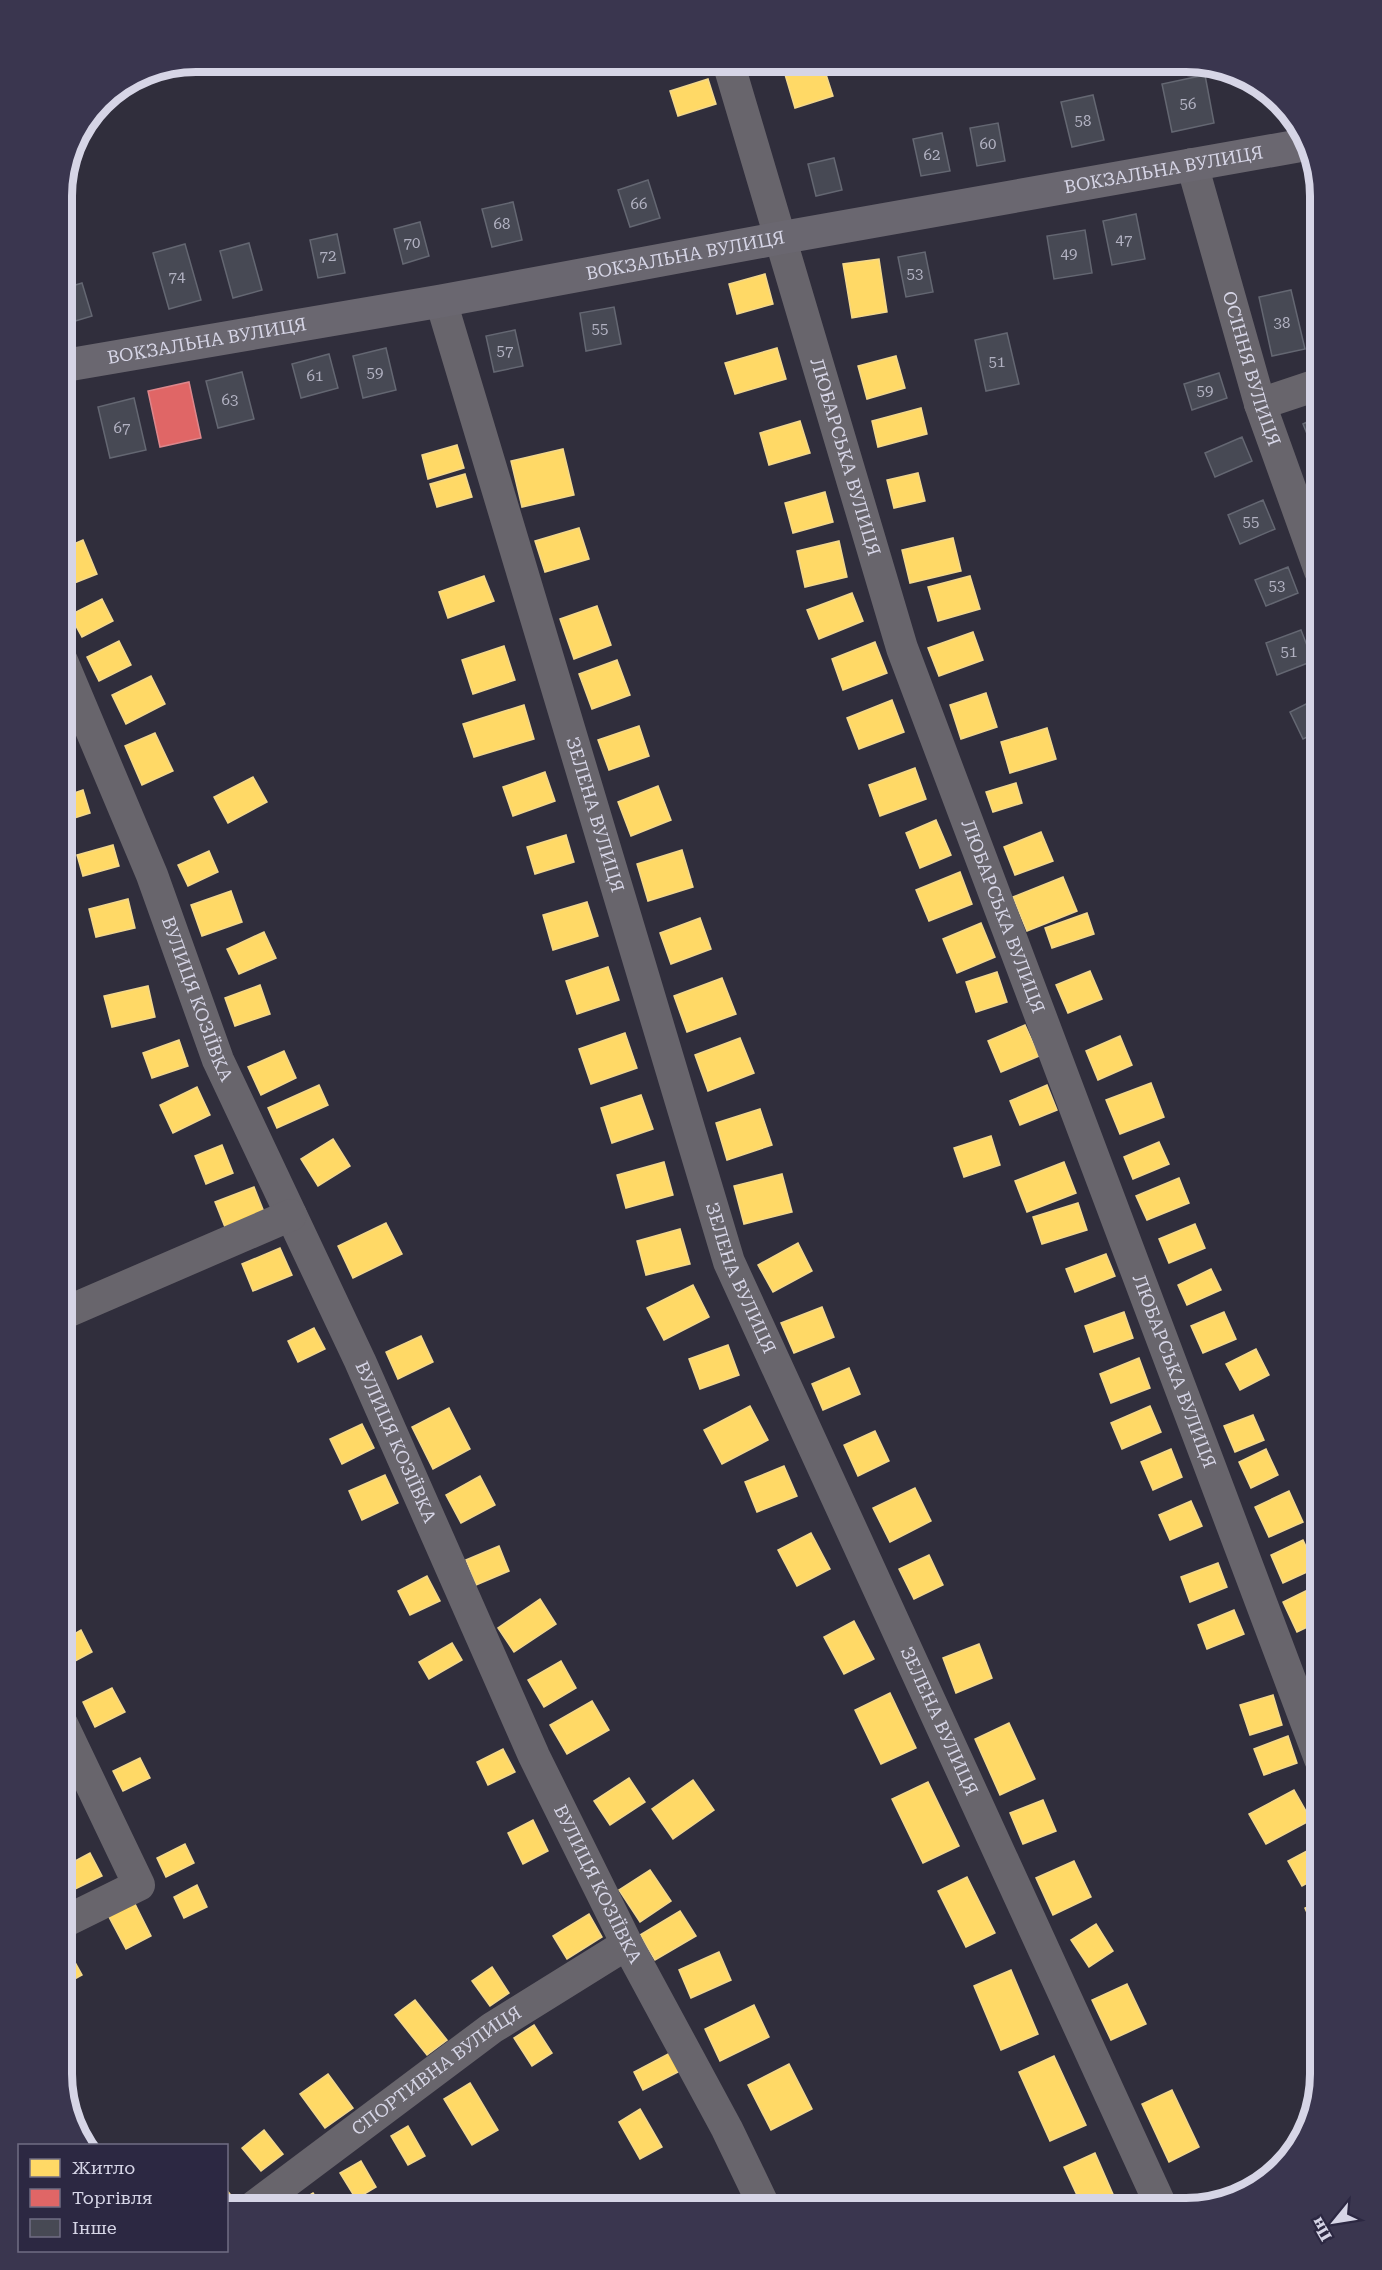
<svg xmlns="http://www.w3.org/2000/svg" width="1382" height="2270" font-family="'Roboto Serif',serif">
<style>
.built{fill:#312d4b}
.homes{fill:#ffd966;stroke:#f3d88c;stroke-width:1.5}
.shops{fill:#e06666;stroke:#dd878c;stroke-width:1.5}
.building{fill:#474954;stroke:#646772;stroke-width:1.5}
.lines{fill:none;stroke-linecap:round;stroke-linejoin:round}
.minor{stroke:#68656c;stroke-width:32}
.major{stroke:#6a6770;stroke-width:33}
.labels{text-anchor:middle;stroke-width:6;stroke-linejoin:round;paint-order:stroke}
.number-label{font-size:15px;fill:#b2b2c2}
.street-label{font-size:18px;fill:#d6d5e6;stroke:#2c2842}
.rim{fill:none;stroke:#d6d5e6;stroke-width:8}
</style>
<rect width="100%" height="100%" fill="#302e3c"/>
<path class="built" d="M62,1216L70,1237L74,1283L62,1289Z"/>
<path class="homes" d="M816,62H822L833,96L795,108L784,71Z
M708,79L716,104L678,116L670,91Z
M879,259L887,312L852,318L843,264Z
M765,274L773,304L737,314L729,284Z
M777,348L786,379L735,394L725,363Z
M896,356L905,388L867,399L858,366Z
M921,408L927,434L878,447L872,421Z
M800,421L810,453L769,465L760,433Z
M457,445L464,468L428,479L422,455Z
M563,449L574,495L522,507L511,461Z
M918,473L925,501L894,508L887,480Z
M465,474L472,497L437,507L430,484Z
M62,491L71,513L62,518Z
M825,492L833,522L793,533L785,503Z
M579,528L589,559L545,572L535,541Z
M953,538L961,571L910,583L902,550Z
M83,540L97,574L62,588V549Z
M839,541L847,577L805,587L797,551Z
M484,576L494,601L448,618L439,592Z
M970,576L980,609L938,621L928,587Z
M852,593L863,621L819,639L807,610Z
M102,599L113,621L82,637L70,615Z
M597,606L611,645L574,659L560,619Z
M973,632L983,660L939,676L928,648Z
M119,641L131,665L99,681L87,657Z
M875,642L887,673L843,690L832,659Z
M504,646L515,680L473,694L462,660Z
M617,660L630,695L592,709L579,674Z
M151,676L165,704L126,724L112,695Z
M986,693L997,727L961,739L950,705Z
M892,700L904,732L859,749L847,718Z
M524,705L534,739L474,757L463,724Z
M639,726L649,756L609,770L598,740Z
M1047,728L1056,759L1010,773L1001,742Z
M155,733L173,771L142,785L125,746Z
M915,768L926,799L880,816L869,785Z
M545,772L555,801L513,816L503,787Z
M253,777L267,802L228,823L214,797Z
M1016,783L1022,803L993,812L986,792Z
M658,786L671,820L631,836L618,802Z
M83,790L90,813L62,822V797Z
M936,820L951,855L920,868L906,833Z
M1041,832L1053,861L1015,875L1004,847Z
M566,835L574,862L535,874L527,847Z
M113,845L119,866L83,876L77,855Z
M682,850L693,887L648,901L637,864Z
M209,851L218,872L188,886L178,865Z
M960,872L972,904L929,921L916,890Z
M1063,877L1077,911L1027,931L1013,897Z
M231,891L242,922L202,936L191,905Z
M128,899L135,928L96,937L89,909Z
M587,902L598,936L553,950L543,915Z
M1087,913L1094,934L1052,948L1045,928Z
M700,918L711,949L671,964L660,933Z
M981,923L995,957L957,973L943,939Z
M264,932L276,958L239,974L227,949Z
M608,967L619,1000L577,1014L566,981Z
M1090,971L1102,999L1068,1013L1056,985Z
M997,972L1007,1002L976,1012L966,982Z
M722,978L736,1014L687,1032L674,996Z
M260,985L270,1014L235,1026L225,998Z
M148,986L155,1017L112,1027L104,996Z
M1025,1025L1039,1056L1001,1072L988,1041Z
M625,1033L637,1068L591,1084L579,1049Z
M1120,1036L1132,1065L1098,1080L1086,1051Z
M740,1038L754,1073L708,1091L695,1055Z
M179,1040L188,1066L152,1078L143,1053Z
M284,1051L296,1078L261,1095L248,1067Z
M1151,1083L1164,1117L1120,1134L1106,1100Z
M319,1085L328,1105L277,1128L268,1108Z
M1047,1085L1057,1110L1020,1125L1010,1101Z
M197,1087L210,1115L173,1133L160,1105Z
M641,1095L653,1129L612,1143L601,1108Z
M760,1109L772,1145L727,1160L716,1123Z
M991,1136L1000,1165L964,1177L954,1148Z
M333,1139L350,1166L318,1186L301,1159Z
M1159,1142L1169,1164L1133,1179L1124,1157Z
M222,1145L233,1173L206,1184L195,1156Z
M664,1162L673,1195L626,1208L617,1175Z
M1064,1162L1076,1193L1027,1212L1015,1181Z
M782,1174L792,1212L744,1224L734,1186Z
M1179,1178L1189,1203L1147,1220L1136,1196Z
M254,1187L264,1212L225,1227L215,1202Z
M1078,1203L1087,1230L1042,1244L1033,1217Z
M386,1223L402,1254L353,1278L338,1246Z
M1195,1224L1205,1248L1169,1263L1159,1239Z
M680,1229L690,1264L646,1275L637,1241Z
M798,1243L812,1271L773,1292L758,1265Z
M280,1248L292,1275L253,1291L242,1264Z
M1106,1254L1115,1276L1075,1292L1066,1269Z
M1211,1269L1221,1290L1187,1305L1178,1285Z
M693,1285L709,1317L664,1340L647,1308Z
M822,1307L834,1337L794,1353L781,1323Z
M1124,1312L1133,1338L1094,1352L1085,1326Z
M1224,1312L1236,1339L1203,1353L1191,1326Z
M314,1328L325,1349L298,1362L288,1341Z
M421,1336L433,1362L398,1379L386,1352Z
M728,1345L739,1375L700,1389L689,1359Z
M1256,1349L1269,1375L1240,1390L1226,1364Z
M1139,1358L1150,1388L1111,1403L1100,1374Z
M849,1368L860,1394L823,1410L812,1384Z
M750,1406L768,1440L722,1464L704,1430Z
M1150,1406L1161,1432L1122,1449L1111,1423Z
M449,1408L470,1449L433,1469L412,1427Z
M1253,1415L1264,1440L1235,1452L1224,1426Z
M362,1424L374,1448L342,1464L330,1439Z
M875,1431L889,1461L858,1476L844,1445Z
M1171,1449L1182,1477L1153,1490L1141,1462Z
M1266,1449L1278,1475L1251,1488L1239,1462Z
M784,1466L797,1496L757,1512L745,1482Z
M385,1475L398,1503L362,1520L349,1491Z
M480,1476L495,1505L461,1523L446,1495Z
M915,1488L931,1521L890,1542L873,1508Z
M1289,1491L1303,1522L1269,1537L1255,1507Z
M1191,1501L1202,1526L1170,1540L1159,1515Z
M811,1533L830,1569L797,1586L778,1550Z
M1303,1540L1316,1568L1283,1583L1271,1555Z
M499,1546L509,1571L476,1585L466,1560Z
M929,1555L943,1585L914,1599L899,1569Z
M1218,1563L1227,1587L1190,1602L1181,1577Z
M427,1576L440,1601L410,1615L398,1591Z
M1320,1584V1621L1297,1632L1283,1602Z
M540,1599L556,1624L514,1652L498,1628Z
M1234,1610L1244,1634L1207,1649L1198,1625Z
M854,1621L874,1659L844,1674L824,1637Z
M81,1630L92,1652L62,1668V1641Z
M1320,1639V1668L1319,1669L1308,1645Z
M452,1643L462,1660L429,1679L419,1662Z
M979,1644L992,1678L956,1693L943,1658Z
M561,1661L576,1688L544,1707L528,1680Z
M112,1688L125,1712L95,1727L83,1702Z
M890,1693L916,1748L881,1764L855,1710Z
M1273,1695L1282,1725L1250,1735L1240,1705Z
M592,1701L609,1730L567,1754L550,1725Z
M1009,1723L1035,1779L1000,1795L975,1739Z
M1288,1736L1297,1763L1264,1775L1254,1749Z
M503,1749L515,1772L488,1785L477,1762Z
M140,1758L150,1778L123,1791L113,1771Z
M629,1778L645,1802L610,1825L594,1801Z
M693,1780L714,1810L673,1839L652,1809Z
M928,1782L959,1846L923,1863L892,1799Z
M1294,1790L1311,1820L1266,1844L1249,1814Z
M1043,1800L1056,1831L1023,1844L1010,1813Z
M533,1820L548,1851L523,1864L508,1833Z
M185,1844L194,1863L166,1877L157,1858Z
M1320,1844V1876L1302,1886L1288,1861Z
M90,1853L102,1876L71,1891L62,1873V1868Z
M1074,1861L1091,1897L1053,1915L1036,1878Z
M650,1870L671,1901L640,1922L619,1890Z
M967,1877L995,1933L966,1947L938,1891Z
M197,1885L207,1907L184,1918L174,1897Z
M1320,1901V1939L1319,1940L1305,1908Z
M134,1902L151,1936L126,1949L108,1915Z
M680,1911L696,1936L655,1960L640,1935Z
M589,1914L602,1937L567,1959L553,1936Z
M1096,1924L1113,1951L1089,1967L1071,1940Z
M66,1946L82,1975L62,1986V1948Z
M719,1952L731,1980L691,1998L679,1970Z
M492,1967L509,1993L490,2006L472,1981Z
M1011,1970L1038,2034L1001,2050L974,1986Z
M1127,1984L1146,2024L1111,2040L1092,2000Z
M415,2000L447,2040L427,2055L395,2015Z
M754,2005L769,2037L720,2061L705,2029Z
M534,2025L552,2053L532,2066L514,2038Z
M672,2052L682,2070L643,2090L634,2072Z
M1054,2056L1086,2125L1050,2141L1019,2072Z
M789,2064L812,2109L771,2130L748,2085Z
M328,2074L353,2108L325,2128L300,2094Z
M470,2083L498,2130L472,2145L444,2099Z
M1172,2090L1199,2147L1169,2162L1142,2104Z
M640,2109L662,2147L640,2159L619,2122Z
M408,2126L425,2156L408,2165L391,2136Z
M264,2130L283,2154L261,2171L242,2148Z
M1095,2153L1119,2208H1083L1064,2167Z
M361,2161L376,2187L356,2199L340,2173Z
M226,2189L237,2203L230,2208H226Z
M1240,2189L1243,2195L1210,2203Z
M313,2193L323,2208H298L295,2204Z"/>
<path class="shops" d="M189,382L201,438L160,447L148,391Z"/>
<path class="building" d="M1205,75L1214,123L1172,132L1162,84Z
M1093,95L1104,140L1072,147L1061,102Z
M998,123L1005,161L977,166L970,128Z
M942,133L950,171L921,176L913,139Z
M834,158L842,190L816,196L808,164Z
M648,180L660,218L630,227L618,190Z
M1319,189L1320,196V234L1308,192Z
M513,202L522,240L492,247L482,209Z
M1136,214L1145,259L1112,265L1103,221Z
M420,222L429,256L403,264L394,229Z
M1085,230L1092,273L1054,279L1047,236Z
M337,234L345,273L318,278L310,240Z
M249,243L262,290L233,298L220,251Z
M185,244L201,300L169,309L153,253Z
M925,252L933,292L906,297L898,257Z
M82,283L92,316L62,325V289Z
M1291,290L1305,349L1272,356L1259,297Z
M614,307L621,344L586,351L580,313Z
M515,330L523,366L494,372L486,336Z
M1007,333L1019,384L986,391L975,340Z
M386,348L396,390L363,398L353,356Z
M329,354L338,388L301,398L292,364Z
M242,372L254,419L218,428L206,381Z
M1219,373L1227,398L1192,410L1184,384Z
M134,398L146,450L110,458L98,407Z
M1320,416V454L1316,456L1303,424Z
M1242,437L1252,461L1215,477L1205,453Z
M1263,500L1275,529L1240,544L1228,515Z
M1288,567L1298,593L1266,606L1255,580Z
M1301,630L1313,661L1277,675L1266,643Z
M1320,697V731L1303,739L1290,712Z"/>
<g class="lines">
<g class="minor">
<path id="s1" d="M728,62L902,648L1320,1759"/>
<path id="s2" d="M1192,164L1260,404L1320,571"/>
<path id="s3" d="M441,301L729,1262L1162,2208"/>
<path d="M1260,404L1320,384"/>
<path id="s4" d="M62,661L152,875L218,1060L360,1361L534,1756L627,1944L727,2129L765,2208"/>
<path d="M62,1314L291,1215"/>
<path d="M62,1923L139,1885L62,1724"/>
<path id="s5" d="M252,2208L492,2028L627,1944"/>
</g>
<path class="major" id="s6" d="M62,366L441,301L780,238L1309,144"/>
</g>
<g class="labels">
<g class="number-label">
<text x="1188" y="109">56</text>
<text x="1083" y="126">58</text>
<text x="988" y="149">60</text>
<text x="932" y="160">62</text>
<text x="639" y="209">66</text>
<text x="502" y="229">68</text>
<text x="1124" y="245">47</text>
<text x="412" y="248">70</text>
<text x="1069" y="259">49</text>
<text x="328" y="261">72</text>
<text x="915" y="279">53</text>
<text x="177" y="282">74</text>
<text x="1282" y="328">38</text>
<text x="600" y="334">55</text>
<text x="505" y="356">57</text>
<text x="997" y="367">51</text>
<text x="375" y="378">59</text>
<text x="315" y="381">61</text>
<text x="1205" y="396">59</text>
<text x="230" y="405">63</text>
<text x="122" y="433">67</text>
<text x="1251" y="527">55</text>
<text x="1277" y="591">53</text>
<text x="1289" y="657">51</text>
</g>
<g class="street-label">
<text dy="6" stroke="none"><textPath href="#s6" startOffset="1119">ВОКЗАЛЬНА ВУЛИЦЯ</textPath></text>
<text dy="6" stroke="none"><textPath href="#s6" startOffset="633">ВОКЗАЛЬНА ВУЛИЦЯ</textPath></text>
<text dy="6" stroke="none"><textPath href="#s6" startOffset="147">ВОКЗАЛЬНА ВУЛИЦЯ</textPath></text>
<text dy="6" stroke="none"><textPath href="#s2" startOffset="213">ОСІННЯ ВУЛИЦЯ</textPath></text>
<text dy="6" stroke="none"><textPath href="#s1" startOffset="412">ЛЮБАРСЬКА ВУЛИЦЯ</textPath></text>
<text dy="6" stroke="none"><textPath href="#s3" startOffset="536">ЗЕЛЕНА ВУЛИЦЯ</textPath></text>
<text dy="6" stroke="none"><textPath href="#s1" startOffset="898">ЛЮБАРСЬКА ВУЛИЦЯ</textPath></text>
<text dy="6" stroke="none"><textPath href="#s4" startOffset="364">ВУЛИЦЯ КОЗІЇВКА</textPath></text>
<text dy="6" stroke="none"><textPath href="#s3" startOffset="1022">ЗЕЛЕНА ВУЛИЦЯ</textPath></text>
<text dy="6" stroke="none"><textPath href="#s1" startOffset="1384">ЛЮБАРСЬКА ВУЛИЦЯ</textPath></text>
<text dy="6" stroke="none"><textPath href="#s4" startOffset="850">ВУЛИЦЯ КОЗІЇВКА</textPath></text>
<text dy="6" stroke="none"><textPath href="#s3" startOffset="1508">ЗЕЛЕНА ВУЛИЦЯ</textPath></text>
<text dy="6" stroke="none"><textPath href="#s4" startOffset="1336">ВУЛИЦЯ КОЗІЇВКА</textPath></text>
<text dy="6" stroke="none"><textPath href="#s5" startOffset="230">СПОРТИВНА ВУЛИЦЯ</textPath></text>
</g>
</g>
<path d="M0 0H1382V2270H0ZM196 72H1186A124 124 0 0 1 1310 196V2074A124 124 0 0 1 1186 2198H196A124 124 0 0 1 72 2074V196A124 124 0 0 1 196 72Z" fill="#3a364f" fill-rule="evenodd"/>
<path class="rim" d="M196 72H1186A124 124 0 0 1 1310 196V2074A124 124 0 0 1 1186 2198H196A124 124 0 0 1 72 2074V196A124 124 0 0 1 196 72Z"/>
<rect x="18" y="2144" width="210" height="108" fill="#2c2842" stroke="#706d84" stroke-width="1.5"/>
<rect x="30" y="2159" width="30" height="18" fill="#ffd966" stroke="#706d84" stroke-width="1.5"/>
<text x="72" y="2174" font-size="18" fill="#d6d5e6">Житло</text>
<rect x="30" y="2189" width="30" height="18" fill="#e06666" stroke="#706d84" stroke-width="1.5"/>
<text x="72" y="2204" font-size="18" fill="#d6d5e6">Торгівля</text>
<rect x="30" y="2219" width="30" height="18" fill="#474954" stroke="#706d84" stroke-width="1.5"/>
<text x="72" y="2234" font-size="18" fill="#d6d5e6">Інше</text>
<g transform="translate(1334 2222) rotate(240)" stroke="#2c2842" stroke-width="4.5" paint-order="stroke">
<path d="M0-4.5L10 22L0 15L-10 22Z" fill="#d6d5e6"/>
<text y="-9" font-size="16" font-weight="bold" text-anchor="middle" fill="#d6d5e6">Пн</text>
</g>
</svg>
